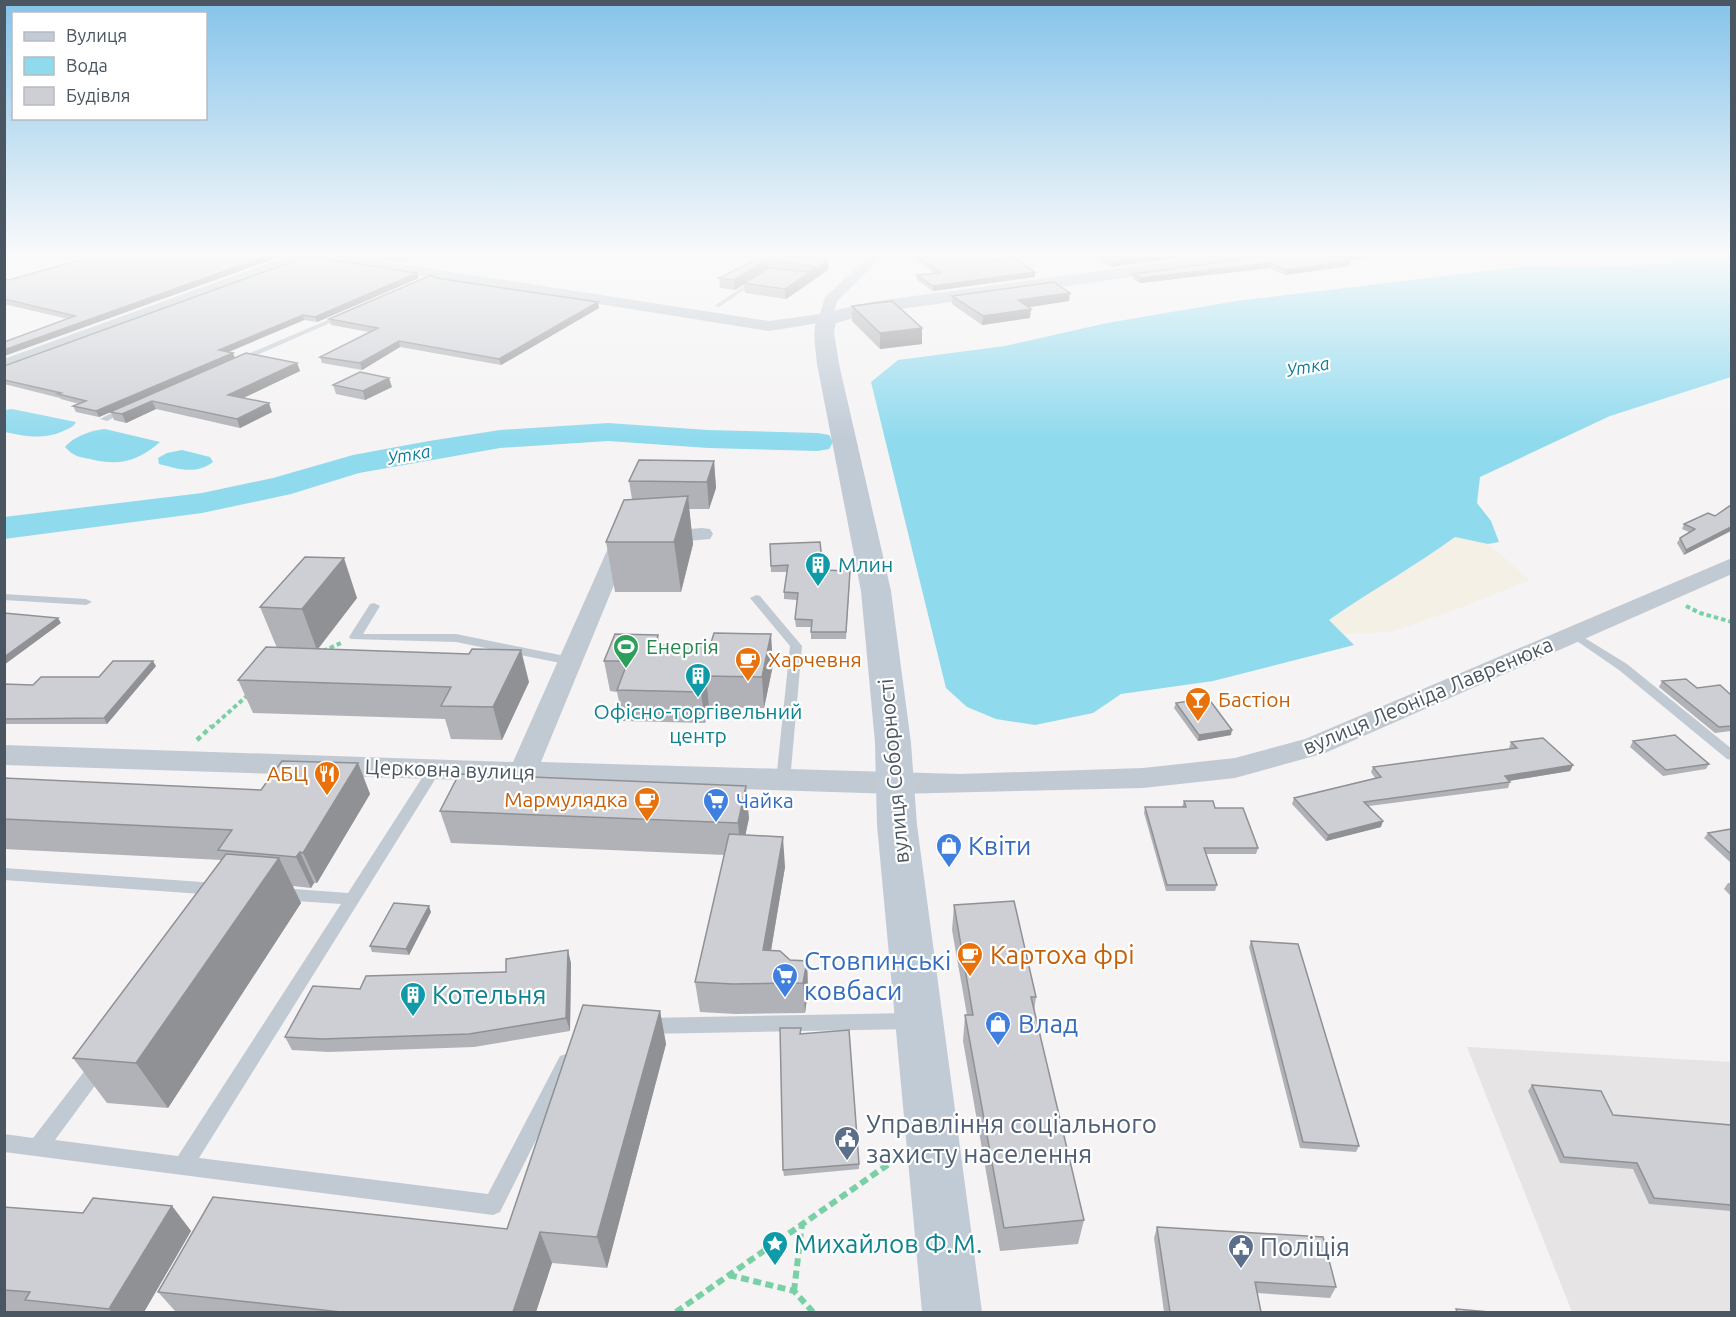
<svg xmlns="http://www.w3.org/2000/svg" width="1736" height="1317" font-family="Ubuntu,sans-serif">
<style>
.education{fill:#e6e4e5}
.sand{fill:#f5f0e5}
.water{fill:#90daee}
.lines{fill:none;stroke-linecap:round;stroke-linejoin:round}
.river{fill:#90daee;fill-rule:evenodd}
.path-far2{stroke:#7ad0a6;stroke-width:4;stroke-dasharray:4.5 3;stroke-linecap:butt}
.path-far1{stroke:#7ad0a6;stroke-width:4.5;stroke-dasharray:5 4;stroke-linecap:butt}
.path{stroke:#7ad0a6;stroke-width:6;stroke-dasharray:8 4.5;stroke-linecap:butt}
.lane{fill:#c1cad2;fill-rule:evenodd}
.street{fill:#c1cad2;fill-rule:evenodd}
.secondary{fill:#c1cbd6;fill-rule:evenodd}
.wall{fill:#b0b2b7}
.shaded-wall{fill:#909195}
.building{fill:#cdcfd5;stroke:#909195;stroke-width:1.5}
.labels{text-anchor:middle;stroke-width:4.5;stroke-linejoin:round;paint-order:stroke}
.far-water-label{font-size:18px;font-style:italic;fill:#0c7c9b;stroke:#fff}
.culture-label{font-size:21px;fill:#0d838f;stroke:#fff;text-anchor:start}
.leisure-label{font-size:21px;fill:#27864d;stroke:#fff;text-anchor:start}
.food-label{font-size:21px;fill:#c56008;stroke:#fff;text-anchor:start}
.street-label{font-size:21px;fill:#4a5661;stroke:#fff}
.shop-label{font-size:21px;fill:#366cbe;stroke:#fff;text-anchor:start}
.near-shop-label{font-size:26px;fill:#366cbe;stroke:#fff;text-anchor:start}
.near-food-label{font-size:26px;fill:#c56008;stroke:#fff;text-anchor:start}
.near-culture-label{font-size:26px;fill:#0d838f;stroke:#fff;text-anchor:start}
.near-service-label{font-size:26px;fill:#4e5e75;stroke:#fff;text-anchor:start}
</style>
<rect width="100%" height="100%" fill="#f5f3f3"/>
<path class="education" d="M1467,1047L1731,1062V1312H1572Z"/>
<path class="sand" d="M1455,537L1488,544L1530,580L1458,609L1390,632L1344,634L1328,620C1370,591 1414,567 1455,537Z"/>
<path class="water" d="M1731,255V377L1610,416L1480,477L1477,503L1491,521L1499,542L1488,544L1455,537C1414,567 1370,591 1329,620L1354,645L1213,681L1121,694L1093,713L1035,725L996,719L967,707L946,688L871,382L898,360L1005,346L1107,323L1236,301L1529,266L1585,267L1669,264L1675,259L1718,261L1721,256Z
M12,409L76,422C73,428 67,429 61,432C41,440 25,436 5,432V410Z
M105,429L160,442C137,462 119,466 90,459C79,457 73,456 65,447C73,437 92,430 105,429Z
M182,450L210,457L213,462C196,475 178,469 159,464L158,458L167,453Z"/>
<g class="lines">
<path class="river" d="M608,423L708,430L818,433L829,435L833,442L829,449L818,451L708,448L608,441L500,448L359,473L291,494L202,513L4,539V517L202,493L273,478L353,455L429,441L500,430Z"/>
<path class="path-far2" d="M1686,606L1700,613L1732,622
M323,651L341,643
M211,728L248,695"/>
<path class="path-far1" d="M197,740L212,726"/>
<path class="path" d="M729,1275L794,1291L813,1312
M794,1291L802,1224
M676,1312L896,1159"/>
<path class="lane" d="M756,278L759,280L758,281L719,307L714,306Z
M344,313L347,315L346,316L241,362L234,360Z
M123,407L130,409L107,421L100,419Z
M4,594L86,599L92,602L86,605L4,600Z
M756,595L760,596L802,646L790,781L788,784H778L776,781L790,646L750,598Z
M374,603L380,606L363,634H456L570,657L576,661L570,665L456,642L351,639L349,637L370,604Z
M1575,632L1627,664L1732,749V760L1727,759L1619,670L1571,637L1569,635Z
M434,765L439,767L441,770L199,1158L488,1194L560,1056L566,1054L572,1056L575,1062L500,1212L493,1215L4,1152V1134L33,1138L93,1060L99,1058L105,1060L108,1066L105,1072L55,1140L178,1156L341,904L281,900L276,898L273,894L276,890L281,888L348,893L429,767Z
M4,868L216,883L221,885L224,889L221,893L216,895L4,880Z
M911,1013L917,1016L920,1021L917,1026L911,1029L646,1034L640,1031L637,1026L640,1021L646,1018Z"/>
<path class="street" d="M294,254H336L769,321L820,314L825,297L871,254H885L837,301L832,321L769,331L309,258L4,370V359Z
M702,528L710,529L713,534L710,539L630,546L541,762L960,774L1143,768L1235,758L1305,739L1732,558V574L1325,753L1235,778L1143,788L895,794L4,765V745L513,762L614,535Z"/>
<path class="secondary" d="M1224,254H1270L1262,259L872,313L836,323L834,332L839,364L891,591L911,743L917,825L982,1312H922L877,825L875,743L861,591L817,364C816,348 810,328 820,314L870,302Z"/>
</g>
<path class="wall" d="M101,254H279V257L4,356V342L68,319L4,304V279L9,280Z
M352,254H406L407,263Z
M767,254H819L812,258L828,270L786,299L745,293L744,284L735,290L720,288L719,278Z
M908,254H983L991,260L1035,272V277L933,291L917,280V275L935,274Z
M1094,254H1206L1111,267L1094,257Z
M1263,256L1350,261L1349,266L1285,275L1269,268L1140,283L1133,279V274Z
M417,273L419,278L317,322L304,320L229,352L235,358L297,363L300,371L243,398L272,412L240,428L156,409L126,423L114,420L111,412L99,417L76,412L73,406L79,404L61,399L60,398L4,384V366Z
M436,278L599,308L501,365L400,347L362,370L322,363L320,357L369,332L331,325L329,319Z
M952,296L1069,301L1029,307L1030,318L982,325L952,304Z
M852,306L922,344L880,349L852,321Z
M333,385L392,387L365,400L336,394Z
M714,461L716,488L709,509H689L693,544L681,592H615L606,542L632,499L629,481Z
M1715,516L1684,555L1677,543L1680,538L1689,532L1682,529L1684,524Z
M770,544L823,570L850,577L846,639H811V627H796L795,619L797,600L784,599V592L787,572H771Z
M357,598L318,649L529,682L502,740L451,739L445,719L253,713L238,680L277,648L260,607Z
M660,645L773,665L764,708L709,707L705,723L623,721L617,692L610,691L604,661Z
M156,666L107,724H4V684L33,685L99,677Z
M1662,681L1731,695V731L1715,733L1659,687Z
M1176,703L1231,735L1198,741L1174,708Z
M1633,741L1709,764L1706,769L1663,776L1630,747Z
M1511,742L1573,765L1570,771L1509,781L1510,782L1508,788L1369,806L1381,827L1326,841L1292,804L1294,798L1375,778L1371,772L1373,767L1509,749V748Z
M358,763L370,794L317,883H314L311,888L293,886L301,903L168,1108L107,1103L73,1058L222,860L4,849V778L261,790Z
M1184,801L1215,808L1258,848L1256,854H1206L1217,885L1215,891H1166L1144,813L1145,807H1182Z
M440,811L749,818L745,835L785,867L771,950L790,960L807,961L808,991L805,1013L736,1014L700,1012L695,982L725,855L451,843Z
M1731,829V863L1704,838L1708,833Z
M1728,883H1731V896L1724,889Z
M954,905L1036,997L1034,1012L1084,1220L1078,1244L1000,1251L963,1041L965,1015H967L952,930Z
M431,912L409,955L372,952L370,946Z
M1251,941L1359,1146L1356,1152L1300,1148L1249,947Z
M571,963L570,1031L474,1047L329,1052L292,1050L285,1037L360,989Z
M660,1011L666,1044L607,1268L552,1263L536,1312H176L158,1292L507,1229Z
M801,1033L859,1164V1169L784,1176L783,1170Z
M1532,1085L1613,1115L1731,1125V1211L1649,1204L1633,1169L1560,1163L1528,1091Z
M172,1206L191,1231L144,1312H4V1207L83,1213Z
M1157,1227L1336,1287L1330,1298L1257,1293L1261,1312H1164L1154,1238Z"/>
<path class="shaded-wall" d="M272,254H279V257L4,356V350Z
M804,254H819L802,265L799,257Z
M1170,254H1206L1111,267L1112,262Z
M1360,254H1396L1338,262L1339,257Z
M768,259V269L735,290L734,280Z
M828,260V270L786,299L785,289Z
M1350,261L1349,266L1285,275L1286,270Z
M1270,263L1269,268L1140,283V278Z
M1035,272V277L933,291V286Z
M417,273L419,278L317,322L315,317Z
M1070,293L1069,301L1017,309L1018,300Z
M598,302L599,308L501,365L499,359Z
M1031,309L1030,318L982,325L983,316Z
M303,315L304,320L221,355L219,350Z
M922,328V344L880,349V333Z
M399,341L400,347L362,370L360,363Z
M233,353L235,358L99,417L96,411Z
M297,363L300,371L231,404L228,395Z
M389,378L392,387L365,400L363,391Z
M152,401L156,409L126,423L122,414Z
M269,403L272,412L240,428L237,419Z
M714,461L716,488L709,509L707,482Z
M688,496L693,544L681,592L674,542Z
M1731,527V531L1684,555L1686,550Z
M344,558L357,598L317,650L302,609Z
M58,618L61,623L4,665V657Z
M771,634L773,665L764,708L762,677Z
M658,635L663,665L655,645Z
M521,650L529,682L502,740L493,707Z
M153,661L156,666L107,724L104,718Z
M706,676L709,707L705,723L701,692Z
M1232,730L1231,735L1198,741L1199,735Z
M358,763L370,794L317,883L303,853Z
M1573,765L1570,771L1502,782L1505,776Z
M746,786L749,818L741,856L738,823Z
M1383,821L1381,827L1326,841L1328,835Z
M783,837L785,867L766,980L763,950Z
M300,852L314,883L311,888L296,857Z
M279,858L301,903L168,1108L136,1063Z
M429,906L431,912L409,955L406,949Z
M568,950L571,963L570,1031L566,1018Z
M807,961L808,991L805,1013L803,983Z
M660,1011L666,1044L607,1268L597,1237Z
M172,1206L191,1231L144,1312H112L109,1309Z
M540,1232L552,1263L536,1312H513Z"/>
<path class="building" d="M101,254H272L4,350V342L75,316L4,299V279L9,280Z
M767,254H804L799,257L828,260L785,289L744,283L769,268L809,272L815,267L768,259L734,280L719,278Z
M915,254H983L991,260L1013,257L1035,272L933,286L917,275L941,273Z
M1098,254H1170L1112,262Z
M1266,254H1360L1339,257L1350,261L1286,270L1270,263L1140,278L1133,274L1263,256Z
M308,256L417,273L315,317L303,315L219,350L233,353L96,411L73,406L86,401L58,394L61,393L4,380V366Z
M431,275L436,278L598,302L499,359L399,341L360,363L320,357L378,328L329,319Z
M1054,282L1070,293L1018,300L1031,309L983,316L952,296Z
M892,301L922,328L880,333L852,306Z
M246,353L297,363L228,395L269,403L237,419L152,401L122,414L110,412Z
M360,372L389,378L363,391L333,385Z
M639,460L714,461L707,482L629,481Z
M688,496L674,542H606L624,500Z
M1731,505V527L1686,550L1680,538L1695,529L1684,524L1708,513L1715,516Z
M820,542L823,570L850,571L846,632H811L812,620L795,619L798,593L784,592L788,565L771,566L770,544Z
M305,557L344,558L302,609L260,607Z
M4,613L58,618L4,657Z
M714,633L771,634L762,677L706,676L701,692L617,690L628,661H604L615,634L658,635L655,645L710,646Z
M266,647L469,654L472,649L521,650L493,707L441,706L451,687L238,680Z
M113,661H153L104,718L4,719V684L33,685L41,677H99Z
M1686,679L1697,688L1720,685L1731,695V726L1719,727L1662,681Z
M1208,698L1232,730L1199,735L1176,703Z
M1675,735L1709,764L1666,770L1633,741Z
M1543,738L1573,765L1505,776L1510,782L1364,802L1383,821L1328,835L1294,798L1381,777L1373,767L1517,748L1511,742Z
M282,761L358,763L303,853L300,852L296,857L218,850L232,830L4,819V778L261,790Z
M459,774L746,786L738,823L440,811Z
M1184,801H1213L1215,808H1243L1258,848H1204L1217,885H1167L1145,807H1186Z
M1731,829V854L1708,833Z
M729,834L783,837L763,950L780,951L790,960L807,961L803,983L733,984L695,982Z
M226,854L279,858L136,1063L73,1058Z
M1014,901L1036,997H1031L1084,1220L1004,1228L965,1015H973L954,905Z
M394,903L429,906L406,949L370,946Z
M1251,941L1298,944L1359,1146L1303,1142Z
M568,950L566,1018L469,1034L322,1039L285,1037L313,986L360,989L366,976L506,972V959Z
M583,1005L660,1011L597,1237L540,1232L513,1312H341L158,1292L213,1197L507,1229Z
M780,1028H801L800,1034L849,1030L859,1164L783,1170Z
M1532,1085L1601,1091L1613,1115L1731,1125V1205L1654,1198L1637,1163L1564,1157Z
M93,1198L172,1206L109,1309L25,1300L30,1292L4,1290V1207L83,1213Z
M1157,1227L1323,1237L1336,1287L1255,1282L1261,1312H1170Z
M1456,1309L1490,1312H1457Z"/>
<linearGradient id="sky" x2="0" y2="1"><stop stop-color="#85c3ea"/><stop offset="0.58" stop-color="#fafafa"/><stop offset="1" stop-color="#fafafa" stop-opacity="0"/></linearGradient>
<rect width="1736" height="439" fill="url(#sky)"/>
<defs>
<symbol id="building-pin" viewBox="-11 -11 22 30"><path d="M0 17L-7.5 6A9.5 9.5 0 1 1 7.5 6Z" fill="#0f9aa8" stroke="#fff"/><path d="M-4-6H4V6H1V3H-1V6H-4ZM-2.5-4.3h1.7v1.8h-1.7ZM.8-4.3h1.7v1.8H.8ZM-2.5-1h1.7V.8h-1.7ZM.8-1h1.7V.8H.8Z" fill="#fff"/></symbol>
<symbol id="stadium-pin" viewBox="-11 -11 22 30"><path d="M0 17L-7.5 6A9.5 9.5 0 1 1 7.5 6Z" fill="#2e9e5b" stroke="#fff"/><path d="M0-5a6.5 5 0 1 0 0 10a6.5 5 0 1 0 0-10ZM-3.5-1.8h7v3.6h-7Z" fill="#fff"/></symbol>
<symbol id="cafe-pin" viewBox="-11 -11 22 30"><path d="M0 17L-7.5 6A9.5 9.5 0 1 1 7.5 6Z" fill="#e8710a" stroke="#fff"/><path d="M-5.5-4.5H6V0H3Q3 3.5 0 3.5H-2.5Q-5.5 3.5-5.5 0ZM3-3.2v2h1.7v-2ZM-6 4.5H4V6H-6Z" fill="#fff"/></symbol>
<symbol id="bar-pin" viewBox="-11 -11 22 30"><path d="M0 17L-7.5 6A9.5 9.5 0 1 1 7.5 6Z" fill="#e8710a" stroke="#fff"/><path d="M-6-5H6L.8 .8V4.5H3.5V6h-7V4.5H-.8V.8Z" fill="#fff"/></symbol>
<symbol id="restaurant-pin" viewBox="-11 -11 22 30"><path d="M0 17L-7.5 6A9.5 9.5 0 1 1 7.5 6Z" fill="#e8710a" stroke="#fff"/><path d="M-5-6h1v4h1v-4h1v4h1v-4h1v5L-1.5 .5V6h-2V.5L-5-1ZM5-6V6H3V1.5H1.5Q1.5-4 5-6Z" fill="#fff"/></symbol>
<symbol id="supermarket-pin" viewBox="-11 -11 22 30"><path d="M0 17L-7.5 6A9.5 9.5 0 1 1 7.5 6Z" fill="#3f7fe0" stroke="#fff"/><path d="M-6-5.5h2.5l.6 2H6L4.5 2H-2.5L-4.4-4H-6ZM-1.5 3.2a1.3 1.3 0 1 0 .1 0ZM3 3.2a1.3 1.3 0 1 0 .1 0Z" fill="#fff"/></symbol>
<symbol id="shop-pin" viewBox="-11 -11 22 30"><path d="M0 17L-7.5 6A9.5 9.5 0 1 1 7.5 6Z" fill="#3f7fe0" stroke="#fff"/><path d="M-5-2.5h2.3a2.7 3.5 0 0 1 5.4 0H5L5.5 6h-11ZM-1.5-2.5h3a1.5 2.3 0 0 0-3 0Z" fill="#fff"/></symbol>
<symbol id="civic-pin" viewBox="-11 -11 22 30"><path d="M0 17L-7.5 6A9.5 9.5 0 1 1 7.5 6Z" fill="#5c6f8a" stroke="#fff"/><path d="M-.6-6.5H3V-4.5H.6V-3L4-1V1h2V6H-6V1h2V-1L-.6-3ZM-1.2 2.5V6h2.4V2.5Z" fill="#fff"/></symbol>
<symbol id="sight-pin" viewBox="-11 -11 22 30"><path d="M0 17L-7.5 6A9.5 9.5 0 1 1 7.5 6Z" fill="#0f9aa8" stroke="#fff"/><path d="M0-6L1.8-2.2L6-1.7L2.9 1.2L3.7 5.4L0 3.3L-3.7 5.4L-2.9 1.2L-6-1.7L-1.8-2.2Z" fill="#fff"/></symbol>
</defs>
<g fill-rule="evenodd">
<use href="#building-pin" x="803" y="550" width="30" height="40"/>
<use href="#stadium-pin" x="611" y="632" width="30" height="40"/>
<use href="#cafe-pin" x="733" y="645" width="30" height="40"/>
<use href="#building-pin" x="683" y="661" width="30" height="40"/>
<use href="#bar-pin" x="1183" y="685" width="30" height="40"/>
<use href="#restaurant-pin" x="312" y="759" width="30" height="40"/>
<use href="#cafe-pin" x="632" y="785" width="30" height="40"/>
<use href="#supermarket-pin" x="701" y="786" width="30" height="40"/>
<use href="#shop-pin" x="934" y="831" width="30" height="40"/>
<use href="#cafe-pin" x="955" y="940" width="30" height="40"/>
<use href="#supermarket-pin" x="770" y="961" width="30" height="40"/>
<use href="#building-pin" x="398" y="980" width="30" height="40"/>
<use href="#shop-pin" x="983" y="1009" width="30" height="40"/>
<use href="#civic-pin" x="832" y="1124" width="30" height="40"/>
<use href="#sight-pin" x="760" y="1229" width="30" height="40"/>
<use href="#civic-pin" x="1226" y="1232" width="30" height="40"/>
</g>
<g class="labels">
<g class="far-water-label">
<text transform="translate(1308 367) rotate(-10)" y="6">Утка</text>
<text transform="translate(409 455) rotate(-10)" y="6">Утка</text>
</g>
<g class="culture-label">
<text x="838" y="572">Млин</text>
<text x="698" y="719" text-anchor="middle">Офісно-торгівельний<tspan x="698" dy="24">центр</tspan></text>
</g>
<g class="leisure-label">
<text x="646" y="654">Енергія</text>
</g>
<g class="food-label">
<text x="768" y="667">Харчевня</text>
<text x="1218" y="707">Бастіон</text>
<text x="308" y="781" text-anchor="end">АБЦ</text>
<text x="628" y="807" text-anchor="end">Мармулядка</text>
</g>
<g class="street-label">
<text transform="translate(1428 696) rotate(-23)" y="7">вулиця Леоніда Лавренюка</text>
<text transform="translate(450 770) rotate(2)" y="7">Церковна вулиця</text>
<text transform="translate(894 771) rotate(-95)" y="7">вулиця Соборності</text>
</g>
<g class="shop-label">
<text x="736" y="808">Чайка</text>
</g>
<g class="near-shop-label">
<text x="968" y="855">Квіти</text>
<text x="804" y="970">Стовпинські<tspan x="804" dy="30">ковбаси</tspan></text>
<text x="1018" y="1033">Влад</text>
</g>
<g class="near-food-label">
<text x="990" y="964">Картоха фрі</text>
</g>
<g class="near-culture-label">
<text x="432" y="1004">Котельня</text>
<text x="794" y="1253">Михайлов Ф.М.</text>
</g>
<g class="near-service-label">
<text x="866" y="1133">Управління соціального<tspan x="866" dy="30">захисту населення</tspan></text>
<text x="1260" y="1256">Поліція</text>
</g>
</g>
<rect width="1736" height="1317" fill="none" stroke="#4a5661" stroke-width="12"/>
<rect x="12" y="12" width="195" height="108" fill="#ffffff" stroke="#b7bbc0" stroke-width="1.5"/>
<rect x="24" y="32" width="30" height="9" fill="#c1cbd6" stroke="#b7bbc0" stroke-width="1.5"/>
<text x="66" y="42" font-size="18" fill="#4a5661">Вулиця</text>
<rect x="24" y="57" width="30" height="18" fill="#90daee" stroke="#b7bbc0" stroke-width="1.5"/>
<text x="66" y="72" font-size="18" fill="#4a5661">Вода</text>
<rect x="24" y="87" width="30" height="18" fill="#cdcfd5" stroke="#b7bbc0" stroke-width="1.5"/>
<text x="66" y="102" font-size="18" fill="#4a5661">Будівля</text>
</svg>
